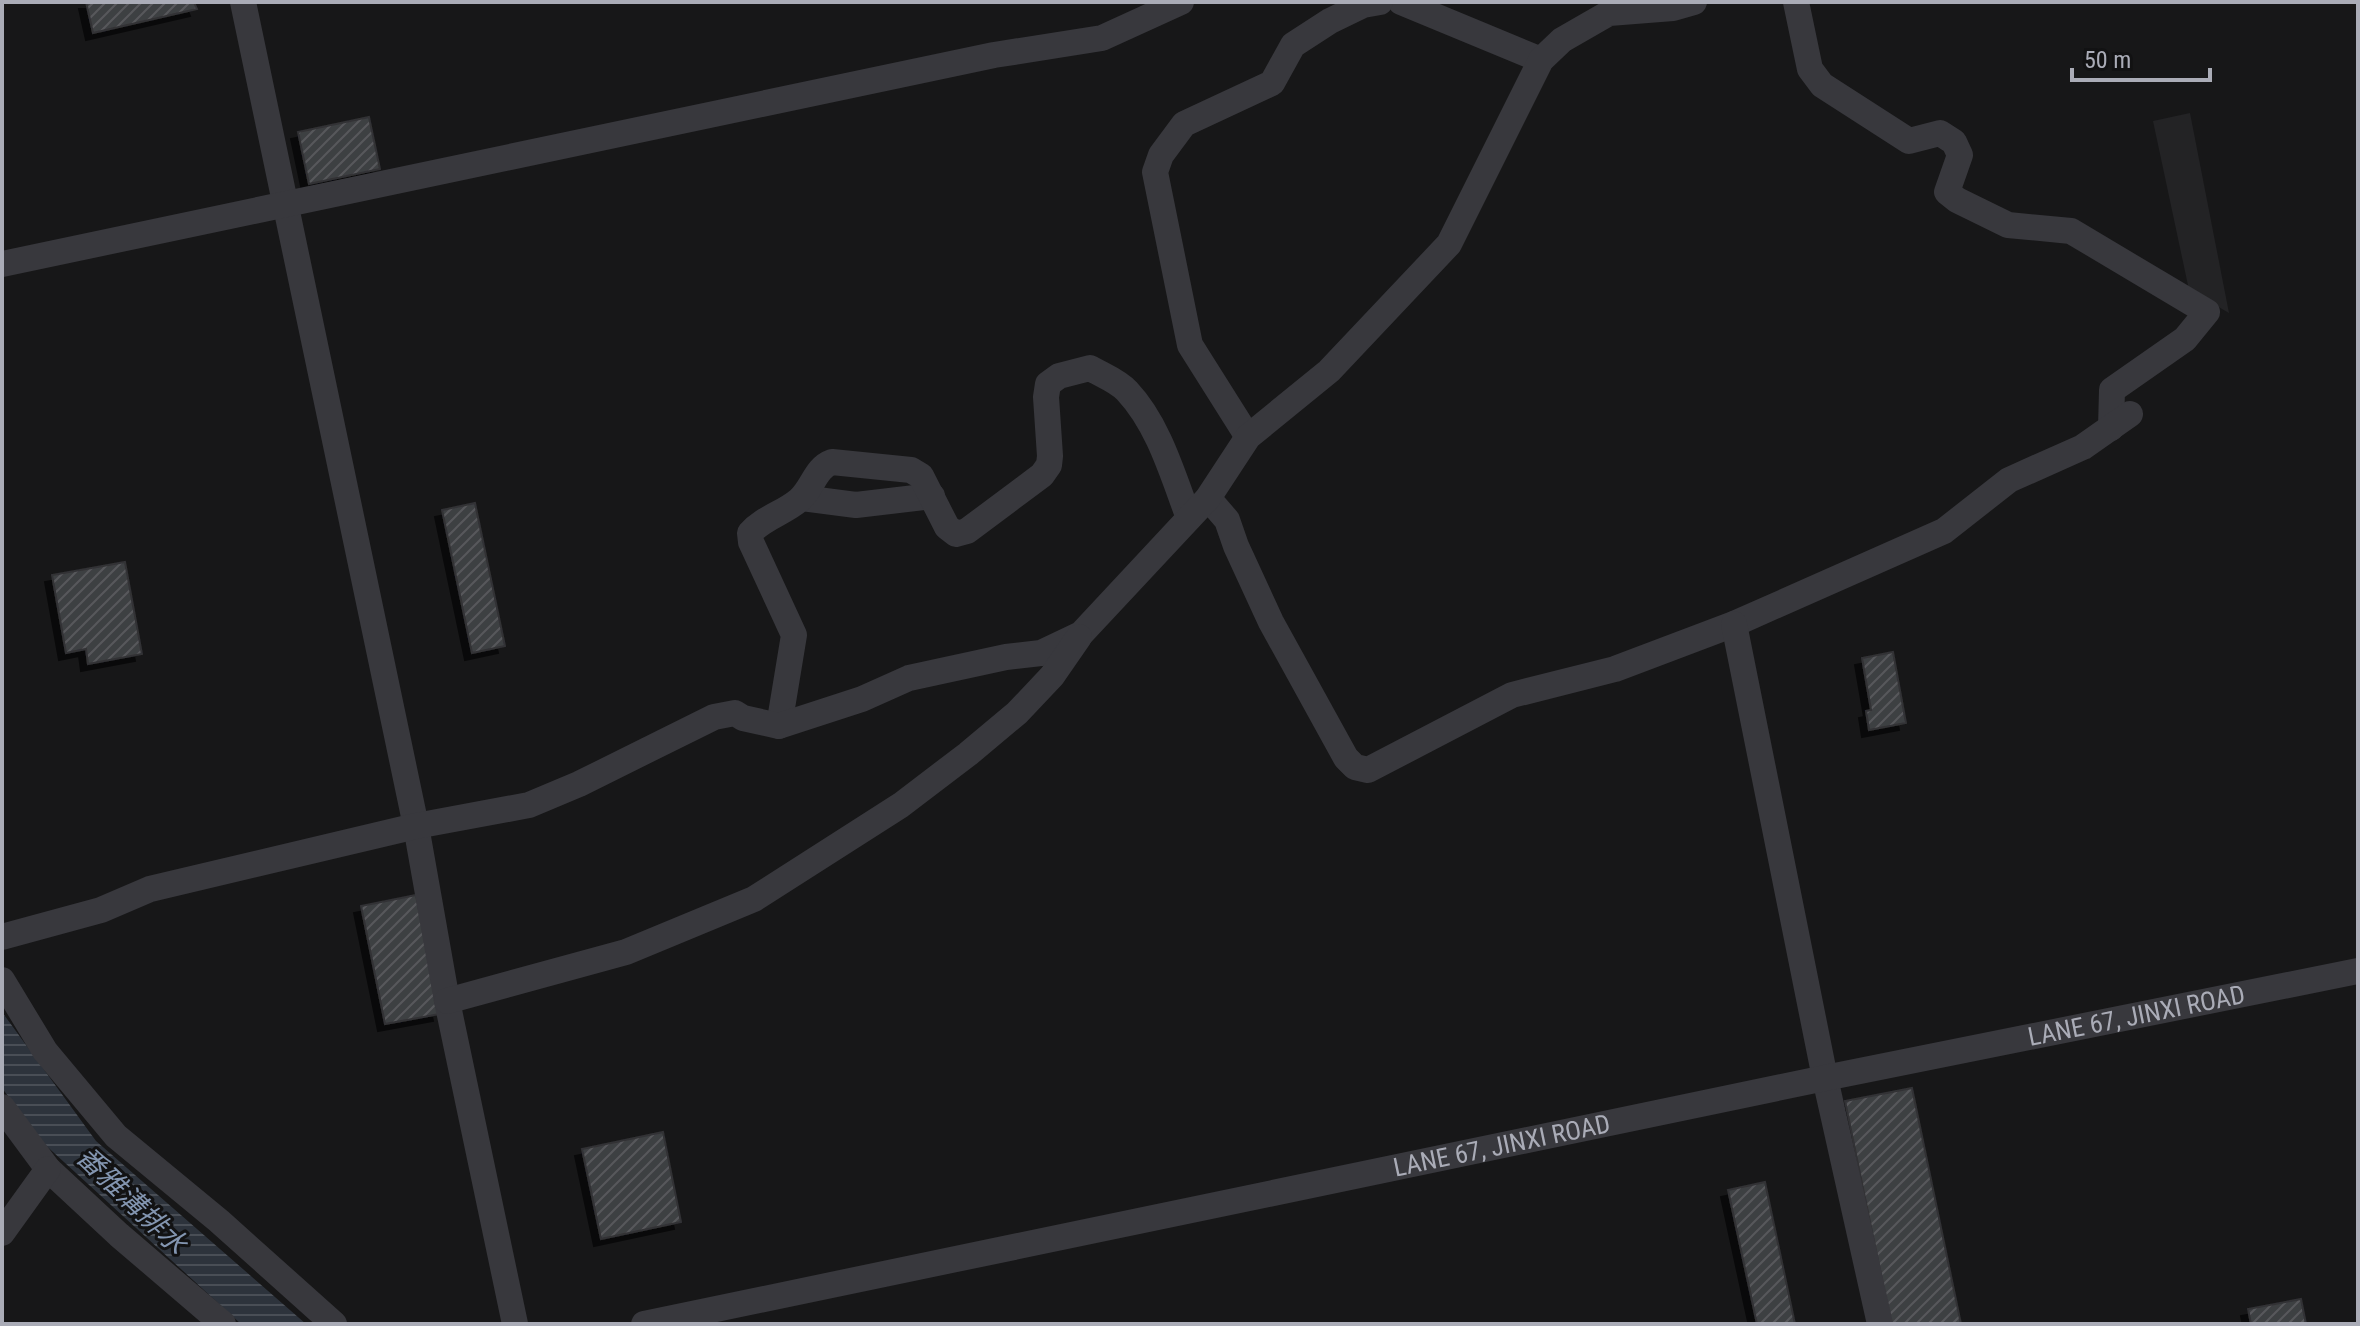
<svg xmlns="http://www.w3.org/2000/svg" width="2360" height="1326" font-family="'Roboto Condensed','Noto Sans TC',sans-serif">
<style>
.built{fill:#232325}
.water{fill:url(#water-rules)}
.building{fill:url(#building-hatch);stroke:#313134;stroke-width:2;filter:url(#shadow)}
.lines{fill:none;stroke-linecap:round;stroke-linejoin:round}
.minor{stroke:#38383d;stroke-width:26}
.labels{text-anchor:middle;stroke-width:6;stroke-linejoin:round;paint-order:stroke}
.street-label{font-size:26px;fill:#aaacb7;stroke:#121213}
.water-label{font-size:28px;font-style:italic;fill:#8395b0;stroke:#121213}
</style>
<defs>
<pattern id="water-rules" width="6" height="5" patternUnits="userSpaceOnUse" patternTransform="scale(2)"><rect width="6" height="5" fill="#2d333c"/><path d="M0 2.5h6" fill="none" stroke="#494e56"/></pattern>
<pattern id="building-hatch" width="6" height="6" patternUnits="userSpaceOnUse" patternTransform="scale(2)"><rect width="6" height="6" fill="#3e3f42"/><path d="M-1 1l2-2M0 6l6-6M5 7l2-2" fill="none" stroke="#57585b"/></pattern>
<filter id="shadow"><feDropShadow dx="-7" dy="7" stdDeviation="0" flood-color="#0009"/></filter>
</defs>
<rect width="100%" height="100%" fill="#171718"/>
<path class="built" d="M2190,113L2229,313L2189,290L2153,121Z"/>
<path class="water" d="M2,1012L96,1141L306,1324H241L41,1141L2,1088Z"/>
<path class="building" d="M86,2H194L197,9L93,33Z
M369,117L380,169L309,184L298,132Z
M475,503L505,646L472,653L442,510Z
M125,562L142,654L88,664L86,649L66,653L52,575Z
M1893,652L1906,723L1869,730L1866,711L1871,710L1862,658Z
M416,895L440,1014L385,1024L361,906Z
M1912,1088L1961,1324H1891L1845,1101Z
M663,1132L681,1222L601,1239L582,1149Z
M1765,1182L1795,1324H1757L1728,1190Z
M2301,1299L2306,1324H2251L2248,1309Z"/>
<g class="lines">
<g class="minor">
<path d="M243,2L416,826L447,1001L515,1324"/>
<path d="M1401,2L1541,60"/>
<path d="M1796,2L1810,69L1822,85L1909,141L1940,133L1954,142L1960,155L1947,192L1957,200L2008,225L2071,231L2207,312L2185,339L2112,390L2111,428"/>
<path d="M2,264L994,55L1102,38L1181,2"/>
<path d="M1248,437L1190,345L1155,172L1161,155L1184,124L1272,83L1293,45L1330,21L1363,5L1380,2"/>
<path d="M802,498L856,505L932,496"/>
<path d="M1208,498L1227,520L1236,546L1271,622L1346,758L1355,767L1368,770L1512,695L1615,669L1734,624L1944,531L2009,480L2083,447L2130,414"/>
<path d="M1734,624L1825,1078L1880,1324"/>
<path d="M779,726L794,635L751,542L750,533C763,518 784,513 799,500C813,488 815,468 832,462L911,470L921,476L947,527L956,534L967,531L1042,475L1049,465L1050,456L1046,397L1048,384L1059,376L1090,368C1102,375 1118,381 1127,391C1159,425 1173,476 1189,518"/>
<path d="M2,937L101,910L150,889L416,826L529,805L579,784L714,717L735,713L743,718L779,726L862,699L909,678L1006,657L1041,653L1081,634L1208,498L1248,437L1329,371L1449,244L1541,60L1562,40L1609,13L1673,8L1694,2"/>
<path d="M2,980L45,1051L116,1136L219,1221L334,1324"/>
<path d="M447,1001L626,952L754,899L901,805L968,754L1017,713L1052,676L1079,637"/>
<path d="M2,1107L48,1169L119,1235L223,1324"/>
<path d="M2,1233L48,1169"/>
<path id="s1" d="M644,1324L1825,1078L2358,971"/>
</g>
</g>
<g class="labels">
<g class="street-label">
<text dy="9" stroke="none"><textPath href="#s1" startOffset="1524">LANE 67, JINXI ROAD</textPath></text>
<text dy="9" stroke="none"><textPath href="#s1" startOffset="876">LANE 67, JINXI ROAD</textPath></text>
</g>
<g class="water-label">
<text transform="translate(132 1200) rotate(44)" y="10">番雅溝排水</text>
</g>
</g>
<rect width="2360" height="1326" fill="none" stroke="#aaacb7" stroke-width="8"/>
<path d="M2072 68v12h138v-12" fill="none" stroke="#aaacb7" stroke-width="4"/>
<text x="2084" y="68" font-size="24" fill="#aaacb7" stroke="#121213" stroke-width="6" paint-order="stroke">50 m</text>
</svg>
